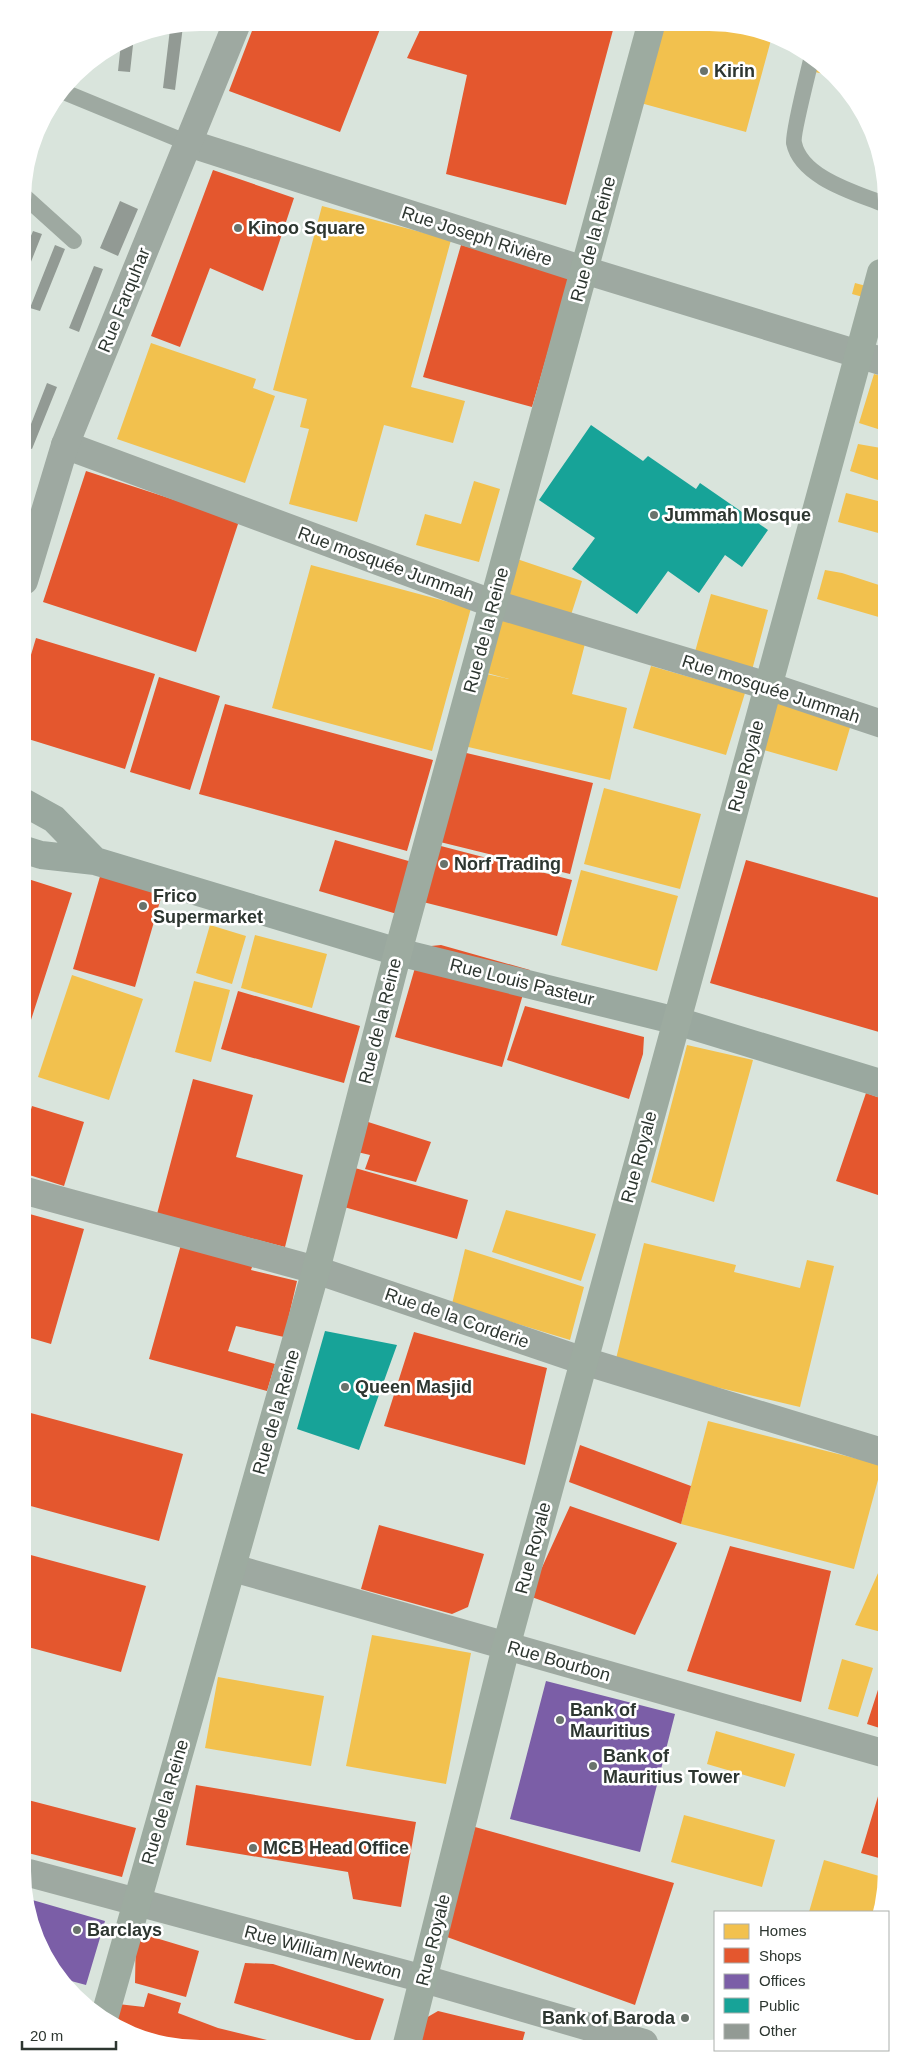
<svg xmlns="http://www.w3.org/2000/svg" width="909" height="2071" font-family="Helvetica,sans-serif">
<style>
.homes{fill:#f2c14e}
.shops{fill:#e4572e}
.offices{fill:#7b5ea7}
.public{fill:#17a398}
.building{fill:#929a94}
.lines{fill:none;stroke-linecap:round;stroke-linejoin:round}
.service{stroke:#9ea9a1;stroke-width:16}
.minor{stroke:#9ea9a1;stroke-width:28}
.tertiary{stroke:#9ea9a1;stroke-width:28}
.secondary{stroke:#9aa89f;stroke-width:28}
.primary{stroke:#9daba0;stroke-width:28}
.poi-dot{fill:#69736c;stroke:#fff;stroke-width:2}
.labels{text-anchor:middle;stroke-width:5;stroke-linejoin:round;paint-order:stroke}
.poi-label{font-size:18px;font-weight:bold;fill:#2d3630;stroke:#fff;text-anchor:start}
.street-label{font-size:18px;fill:#2d3630;stroke:#fff}
</style>
<rect width="100%" height="100%" fill="#d9e4dc"/>
<path class="homes" d="M658,25L743,26L771,40L746,132L637,102Z
M817,63L826,67L833,76L815,72Z
M322,206L451,240L411,387L465,401L453,443L384,425L357,522L289,504L309,429L300,427L307,399L273,390Z
M855,283L881,290V302L852,294Z
M151,343L256,379L253,388L275,396L245,483L117,439Z
M874,374L881,376V430L859,423Z
M858,444L881,448V481L850,471Z
M474,481L500,489L479,562L416,545L425,514L461,524Z
M846,493L882,502V534L838,522Z
M517,559L582,581L569,621L503,599Z
M311,565L471,608L432,751L272,708Z
M825,570L842,573L882,586V618L817,599Z
M711,594L768,610L751,674L693,659Z
M498,614L587,636L572,694L627,708L610,780L464,746L482,673L509,679L483,672Z
M651,666L745,693L726,755L633,728Z
M771,698L852,721L837,771L757,748Z
M604,788L701,814L680,889L584,864Z
M581,870L678,896L657,971L561,945Z
M210,925L246,936L232,984L196,973Z
M255,935L327,954L312,1008L241,988Z
M72,975L143,999L109,1100L38,1077Z
M194,981L230,990L211,1062L175,1052Z
M687,1045L753,1060L714,1202L651,1182Z
M506,1210L596,1234L581,1281L492,1252Z
M644,1243L736,1265L734,1272L800,1288L807,1260L834,1266L800,1407L615,1363Z
M465,1249L584,1287L570,1340L452,1304Z
M708,1421L882,1465L854,1569L681,1524Z
M882,1564L885,1565V1633L855,1625Z
M372,1635L471,1653L446,1784L346,1766Z
M842,1659L873,1668L858,1717L828,1709Z
M218,1677L324,1696L311,1766L205,1748Z
M716,1731L795,1754L785,1787L707,1764Z
M684,1815L775,1840L762,1887L671,1862Z
M824,1860L886,1878L879,1912H809Z"/>
<path class="shops" d="M255,23L382,24L340,132L229,91Z
M405,24L586,25L613,30L566,205L446,174L467,75L407,58L421,28Z
M213,170L294,198L263,291L210,268L180,347L151,336Z
M461,245L570,275L532,407L423,377Z
M86,471L239,521L196,652L43,602Z
M36,638L155,674L125,769L25,738V675Z
M159,677L220,696L190,790L130,772Z
M225,704L433,760L407,851L199,794Z
M458,751L593,783L570,874L436,841Z
M335,840L412,862L397,914L319,891Z
M437,845L572,880L557,936L423,902Z
M746,860L883,899V1018L879,1032L710,983Z
M101,873L163,891L135,987L73,969Z
M25,878L72,893L30,1023L26,1021Z
M441,945L530,970L502,1067L395,1037L421,947Z
M238,991L360,1026L344,1083L221,1049Z
M525,1006L644,1037L643,1054L629,1099L507,1060Z
M193,1079L253,1095L236,1157L303,1175L285,1247L157,1214Z
M866,1093L883,1099L884,1197L836,1181Z
M32,1106L84,1122L64,1186L26,1174V1127Z
M365,1121L431,1142L416,1182L365,1169L370,1155L353,1151Z
M355,1168L468,1200L457,1239L344,1207Z
M26,1213L84,1229L51,1344L27,1337Z
M182,1241L254,1261L251,1270L297,1281L284,1337L236,1326L228,1351L275,1364L267,1391L149,1359Z
M414,1332L547,1368L525,1465L384,1426Z
M27,1412L183,1454L159,1541L27,1505Z
M580,1445L691,1486L681,1524L569,1482Z
M570,1506L677,1543L635,1635L529,1596Z
M379,1525L484,1554L468,1607L452,1614L361,1589Z
M730,1546L831,1571L801,1702L687,1671Z
M27,1554L146,1586L121,1672L28,1647Z
M885,1668L886,1730L867,1724Z
M885,1773H886V1860L861,1853Z
M196,1785L416,1822L401,1907L353,1899L348,1872L186,1845Z
M28,1800L136,1828L122,1877L28,1853Z
M475,1827L674,1883L635,2005L447,1937Z
M136,1932L199,1951L186,1997L135,1983Z
M245,1963L273,1964L384,1999L369,2044L234,2003Z
M148,1993L181,2003L178,2013L218,2028L271,2041L270,2045H166L114,2020L118,2004L144,2007Z
M77,1997L93,2002L91,2008L83,2004Z
M438,2011L525,2032L522,2043L414,2044L419,2022Z"/>
<path class="offices" d="M546,1681L675,1714L640,1852L510,1819Z
M29,1899L105,1921L86,1985L60,1978L52,1969L29,1917Z"/>
<path class="public" d="M591,425L643,461L648,456L696,489L700,483L768,530L742,567L725,555L699,593L668,571L637,614L572,569L595,538L539,500Z
M325,1331L397,1345L359,1450L297,1429Z"/>
<path class="building" d="M183,26L175,90L163,88L170,29Z
M134,36L130,72L118,71L121,43Z
M120,201L138,209L118,256L100,248Z
M33,231L42,234L23,282V255Z
M55,245L65,249L40,311L30,308Z
M94,266L103,269L79,332L69,328Z
M47,383L57,387L32,449L24,446V442Z"/>
<g class="lines">
<path class="service" d="M811,60C808,73 792,135 794,143C801,177 853,192 881,203
M64,92L188,143
M23,195L74,241"/>
<path class="minor" d="M188,143L584,270L881,361
M65,445L494,604L768,686L882,724
M26,1191L316,1270L584,1361L885,1453
M233,1568L886,1754
M29,1873L424,1979L644,2043"/>
<path class="tertiary" d="M24,581L65,445L237,23"/>
<path class="secondary" d="M25,803L54,819L95,861
M25,850L41,855L95,861L398,952L677,1021L883,1084"/>
<path class="primary" d="M105,2015L316,1270L398,952L651,25
M407,2044L506,1647L881,273"/>
</g>
<g class="poi-dot">
<circle cx="704" cy="71" r="5"/>
<circle cx="238" cy="228" r="5"/>
<circle cx="654" cy="515" r="5"/>
<circle cx="444" cy="864" r="5"/>
<circle cx="143" cy="906" r="5"/>
<circle cx="345" cy="1387" r="5"/>
<circle cx="560" cy="1720" r="5"/>
<circle cx="593" cy="1766" r="5"/>
<circle cx="253" cy="1848" r="5"/>
<circle cx="77" cy="1930" r="5"/>
<circle cx="685" cy="2018" r="5"/>
</g>
<g class="labels">
<g class="poi-label">
<text x="714" y="77">Kirin</text>
<text x="248" y="234">Kinoo Square</text>
<text x="664" y="521">Jummah Mosque</text>
<text x="454" y="870">Norf Trading</text>
<text x="153" y="902">Frico<tspan x="153" dy="21">Supermarket</tspan></text>
<text x="355" y="1393">Queen Masjid</text>
<text x="570" y="1716">Bank of<tspan x="570" dy="21">Mauritius</tspan></text>
<text x="603" y="1762">Bank of<tspan x="603" dy="21">Mauritius Tower</tspan></text>
<text x="263" y="1854">MCB Head Office</text>
<text x="87" y="1936">Barclays</text>
<text x="675" y="2024" text-anchor="end">Bank of Baroda</text>
</g>
<g class="street-label">
<text transform="translate(477 236) rotate(18)" y="6">Rue Joseph Rivière</text>
<text transform="translate(593 239) rotate(-75)" y="6">Rue de la Reine</text>
<text transform="translate(124 300) rotate(-68)" y="6">Rue Farquhar</text>
<text transform="translate(386 564) rotate(20)" y="6">Rue mosquée Jummah</text>
<text transform="translate(486 630) rotate(-75)" y="6">Rue de la Reine</text>
<text transform="translate(771 689) rotate(18)" y="6">Rue mosquée Jummah</text>
<text transform="translate(746 766) rotate(-75)" y="6">Rue Royale</text>
<text transform="translate(522 982) rotate(14)" y="6">Rue Louis Pasteur</text>
<text transform="translate(380 1021) rotate(-76)" y="6">Rue de la Reine</text>
<text transform="translate(639 1157) rotate(-75)" y="6">Rue Royale</text>
<text transform="translate(457 1318) rotate(19)" y="6">Rue de la Corderie</text>
<text transform="translate(276 1412) rotate(-74)" y="6">Rue de la Reine</text>
<text transform="translate(533 1548) rotate(-75)" y="6">Rue Royale</text>
<text transform="translate(559 1661) rotate(16)" y="6">Rue Bourbon</text>
<text transform="translate(165 1802) rotate(-74)" y="6">Rue de la Reine</text>
<text transform="translate(433 1940) rotate(-76)" y="6">Rue Royale</text>
<text transform="translate(323 1952) rotate(15)" y="6">Rue William Newton</text>
</g>
</g>
<path d="M0 0H909V2071H0ZM200 31H709A169 169 0 0 1 878 200V1871A169 169 0 0 1 709 2040H200A169 169 0 0 1 31 1871V200A169 169 0 0 1 200 31Z" fill="#fff" fill-rule="evenodd"/>
<rect x="714" y="1911" width="175" height="140" fill="#ffffff" stroke="#abafac"/>
<rect x="724" y="1924" width="25" height="15" fill="#f2c14e" stroke="#abafac"/>
<text x="759" y="1936" font-size="15" fill="#2d3630">Homes</text>
<rect x="724" y="1948" width="25" height="15" fill="#e4572e" stroke="#abafac"/>
<text x="759" y="1961" font-size="15" fill="#2d3630">Shops</text>
<rect x="724" y="1974" width="25" height="15" fill="#7b5ea7" stroke="#abafac"/>
<text x="759" y="1986" font-size="15" fill="#2d3630">Offices</text>
<rect x="724" y="1998" width="25" height="15" fill="#17a398" stroke="#abafac"/>
<text x="759" y="2011" font-size="15" fill="#2d3630">Public</text>
<rect x="724" y="2024" width="25" height="15" fill="#929a94" stroke="#abafac"/>
<text x="759" y="2036" font-size="15" fill="#2d3630">Other</text>
<path d="M22 2041v8h94v-8" fill="none" stroke="#2d3630" stroke-width="2.5"/>
<text x="30" y="2041" font-size="15" fill="#2d3630" stroke="#ffffff" stroke-width="4" paint-order="stroke">20 m</text>
</svg>
